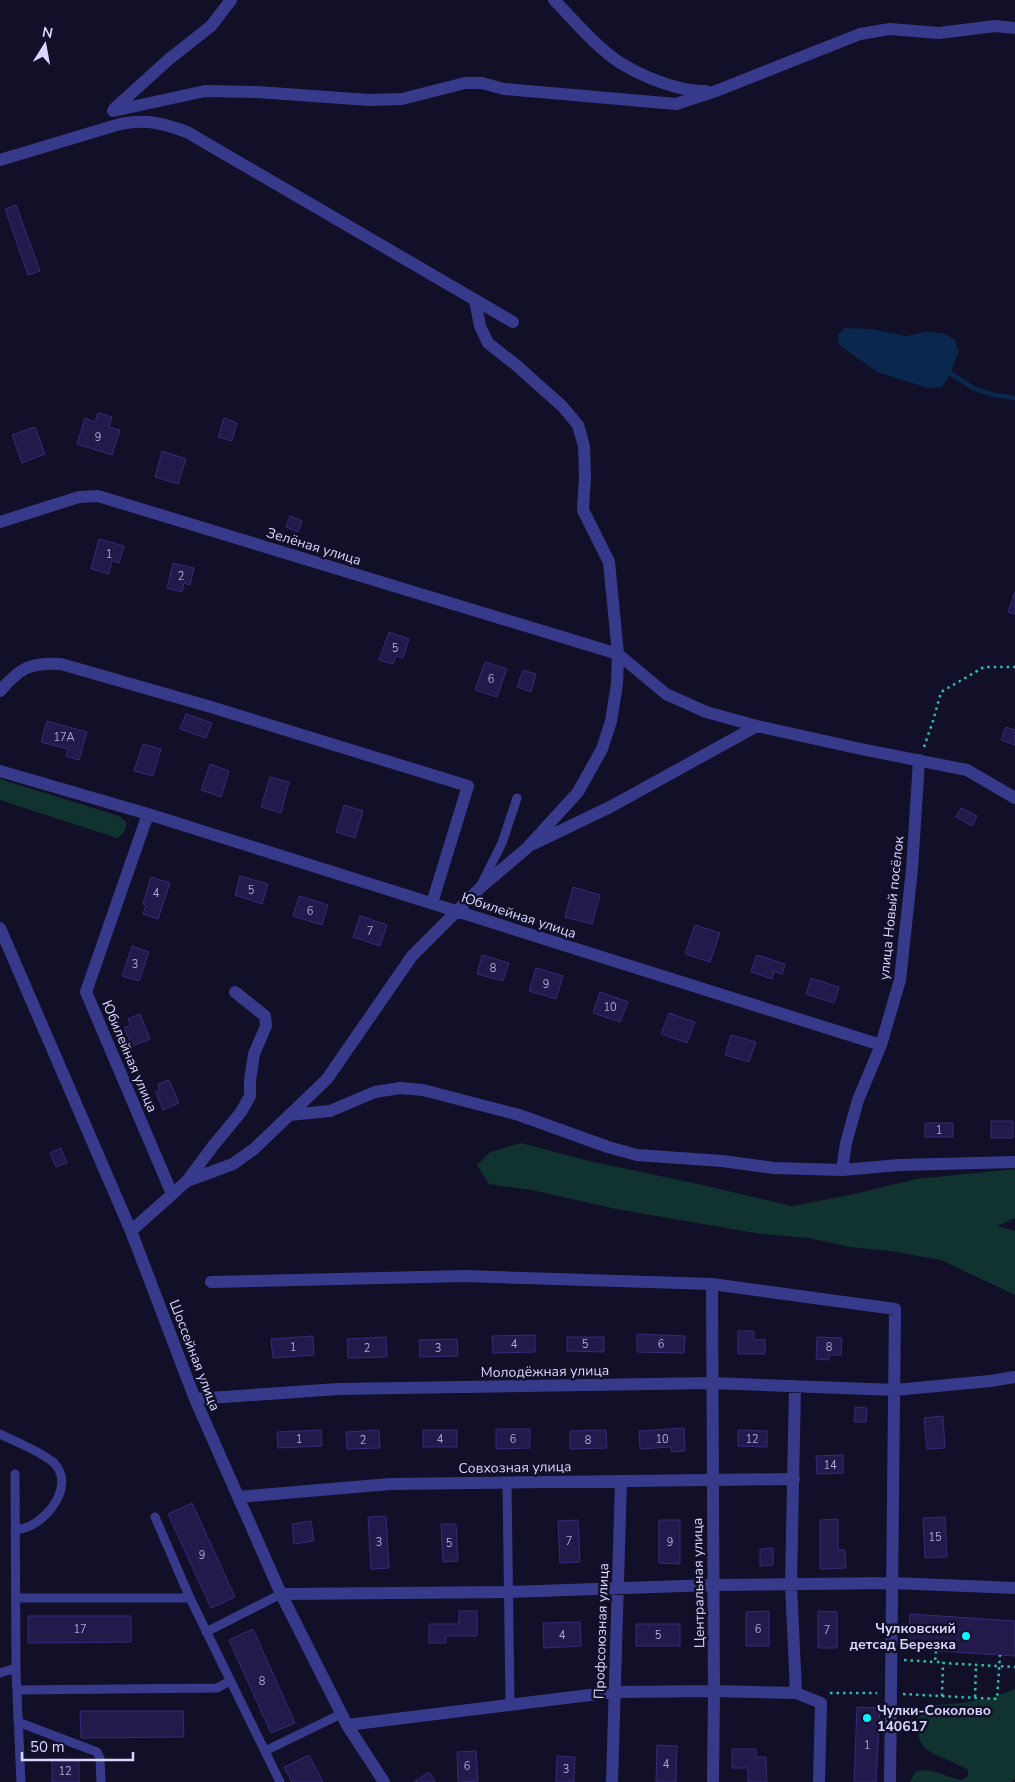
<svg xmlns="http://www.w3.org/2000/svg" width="1015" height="1782" font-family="'Nunito Sans',sans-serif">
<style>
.green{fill:#113330}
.water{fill:#0a274d}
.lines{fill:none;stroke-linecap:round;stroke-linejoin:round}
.stream{stroke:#0a274d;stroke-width:4.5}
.building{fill:#211a4b;stroke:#352b78}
.path{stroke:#29c0ad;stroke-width:2.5;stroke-dasharray:2.5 4;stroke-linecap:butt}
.lane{stroke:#373a8a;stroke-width:9}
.street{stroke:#373a8a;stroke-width:12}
.poi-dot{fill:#03f6ff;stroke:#120f29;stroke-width:2}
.labels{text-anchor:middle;stroke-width:5;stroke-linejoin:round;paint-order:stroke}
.number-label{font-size:11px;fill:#aba8d2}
.street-label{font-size:14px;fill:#d9d7ff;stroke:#120f29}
.poi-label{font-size:14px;font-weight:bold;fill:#d9d7ff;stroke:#120f29;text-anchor:end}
</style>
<rect width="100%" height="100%" fill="#120f29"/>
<path class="green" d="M0,779L119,816L126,822C126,830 124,834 117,838L0,800Z
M521,1143L589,1161L698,1184L792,1206L850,1195L916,1179L1015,1169V1218L997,1226L1015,1231V1295L941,1260L891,1251L850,1247L808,1238L761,1234L616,1209L532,1190L489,1184L477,1165L490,1152Z
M1015,1689V1779L1011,1782H910L915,1772C931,1766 946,1778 962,1780L968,1776V1770C939,1752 911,1757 919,1714L935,1705L962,1703L991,1698Z"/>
<path class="water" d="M844,328L872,329L906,336L925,332L943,333L954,339L959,352L950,373L942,387L928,388L877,372L839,345L838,335Z"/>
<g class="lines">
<path class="stream" d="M950,373L975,389L995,395L1015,398"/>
</g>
<path class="building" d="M16,205L40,271L28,275L5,209Z
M98,413L112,417L109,427L120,430L112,455L77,444L85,418L95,422Z
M224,418L237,423L232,441L218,437Z
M35,427L45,454L22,463L12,435Z
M162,451L186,459L178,484L155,477Z
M290,516L302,521L298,532L286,527Z
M99,539L124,546L119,563L112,561L109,574L91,569Z
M173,563L194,568L190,585L184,583L182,592L167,588Z
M1015,592V614L1008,612Z
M389,632L409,639L403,658L396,656L393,664L379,660Z
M485,662L507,669L497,697L475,690Z
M523,670L536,674L531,692L517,687Z
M186,714L212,723L206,738L180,729Z
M47,721L87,732L79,760L66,756L68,749L41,742Z
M1006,727L1015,730V745L1001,740Z
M143,744L161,749L153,776L134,771Z
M210,764L229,771L221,797L201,790Z
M270,777L289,782L281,813L261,807Z
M344,805L363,811L355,838L336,832Z
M961,808L977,816L972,826L956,817Z
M240,876L268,884L262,904L235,895Z
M151,877L170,883L158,919L143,914L146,905L143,904Z
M573,887L600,895L592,924L565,917Z
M299,896L328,905L322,925L293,916Z
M360,916L387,925L380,946L353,937Z
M695,925L720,933L710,962L685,954Z
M132,946L149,952L139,981L122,976Z
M482,955L509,963L503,981L477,974Z
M757,955L785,964L782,974L774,971L772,979L751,972Z
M536,968L563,976L556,999L529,991Z
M811,978L839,987L834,1003L806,994Z
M600,992L628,1002L620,1022L593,1013Z
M669,1013L695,1022L687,1043L661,1034Z
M140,1014L150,1039L132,1046L124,1028L131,1025L128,1019Z
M731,1035L756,1042L749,1062L725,1055Z
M169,1080L179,1103L163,1110L156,1092L160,1090L158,1084Z
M991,1121H1013V1138H991Z
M925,1123H953V1137H925Z
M61,1148L67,1163L56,1167L50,1153Z
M738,1331H754V1340L765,1339V1354H738Z
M637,1334L685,1336L684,1353L637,1352Z
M535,1335V1352L493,1353L492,1336Z
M313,1336L314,1355L273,1358L271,1339Z
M386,1337L387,1357L348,1358L347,1339Z
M567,1337H604V1352L567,1351Z
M817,1337L842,1338L841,1355H829V1360L816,1359Z
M457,1339L458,1356L420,1357L419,1340Z
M855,1407L867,1408L866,1422H854Z
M943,1416L945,1448L927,1449L924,1418Z
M684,1428L685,1451L672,1452L671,1447L640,1449L639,1431Z
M496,1429H530V1448L496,1449Z
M321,1430L322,1446L278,1448L277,1432Z
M379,1430L380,1448L347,1449L346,1432Z
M423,1430H457V1447H423Z
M606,1430L607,1448L570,1449V1431Z
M738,1430L767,1431V1447L738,1446Z
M843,1455V1473L817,1474L816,1456Z
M192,1503L235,1597L211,1608L168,1514Z
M386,1516L389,1568L371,1569L368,1517Z
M945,1517L947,1557L925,1558L923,1518Z
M838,1519V1550H845L846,1568L820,1569V1520Z
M578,1520L580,1562L560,1563L558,1521Z
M659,1520H680V1564L659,1563Z
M311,1521L314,1541L294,1544L292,1524Z
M441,1524H456L458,1561L443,1562Z
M773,1548V1565L760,1566V1549Z
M459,1611H477V1636H446V1643H429V1624H459Z
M769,1611V1646H746V1612Z
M818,1611L837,1612V1648H818Z
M910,1614L1015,1621V1656L908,1649Z
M28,1616H131V1642L28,1643Z
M580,1622L581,1646L544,1648L543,1623Z
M636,1624H680V1646H636Z
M253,1629L295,1723L271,1733L229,1640Z
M857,1707L880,1708L876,1782H854Z
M80,1711H183L184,1737L81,1738Z
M657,1745L677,1746L676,1782H656Z
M732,1749H756V1757H766L767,1782H748V1768H732Z
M476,1751L478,1781L458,1782L457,1752Z
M309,1755L323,1782H292L284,1767Z
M557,1756L575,1757L574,1782H556Z
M52,1759L79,1760V1782H52Z
M429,1772L435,1782H414Z"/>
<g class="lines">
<path class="path" d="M924,747L933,721L941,692L984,667H1015
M936,1651L935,1662H942
M904,1660L935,1662
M830,1693H877
M903,1694L997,1699L1000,1655
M942,1696L943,1663L1015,1667
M975,1697L976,1664"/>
<path class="lane" d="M481,885L502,843L517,798
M0,1434C14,1441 44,1453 54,1463C74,1484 51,1516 30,1526C26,1528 20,1529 15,1530
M15,1474L16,1672L21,1782
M507,1482L510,1704
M155,1517L190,1598L280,1782
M16,1598H190
M206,1632L281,1594
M0,1673L16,1668
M17,1690L217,1688L230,1681
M18,1722L97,1752L100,1758L101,1782
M265,1751L341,1714"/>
<path class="street" d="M554,0C574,20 595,46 619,62C641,76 679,92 706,91
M114,109L168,60L211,26L231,0
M113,111L205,91L257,92L369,100L402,99L465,83H482L504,89L676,104L716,91L860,34L890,29L939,33L995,26L1015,28
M0,160L120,124C147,119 162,123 187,132L513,322
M0,522L79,497L98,496L618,654L666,694L706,712L757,726L861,749L967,770L1015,798
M0,691C20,668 30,662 61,664L211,707L468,786L432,903
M0,771L148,814L881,1045
M148,814L86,992L172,1194
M533,844L610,807L757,726
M0,928L131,1231L195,1399L281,1594L347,1725L384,1782
M289,1115L330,1111L375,1092L400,1088L423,1090L519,1115L608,1147L637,1155L722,1161L774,1168L842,1170L899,1165L1015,1162
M842,1170L846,1143L858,1100L881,1045L900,980L912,869L919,760
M187,1181L233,1164L254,1149L327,1079L412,956L480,888L527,848L578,792L602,749L611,721L617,684L618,654L609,562L583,510L585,477L584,446L578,425L562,406L516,365L488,343L480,326L475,300
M131,1231L187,1181L213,1146L241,1112L250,1096V1080L254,1054L266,1026L265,1016L235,992
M211,1282L465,1276L712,1284L895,1309L890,1782
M712,1284L714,1691L713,1782
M195,1399L338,1389L712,1383L895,1390L990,1381L1015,1377
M238,1497L390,1484L794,1479
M281,1594L508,1592L713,1585L893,1583L1015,1588
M796,1693L821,1703L819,1782
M347,1725L614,1692L714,1691L796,1693L791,1584L795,1386
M612,1782L621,1481"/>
</g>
<g class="poi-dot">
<circle cx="966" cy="1636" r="5"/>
<circle cx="867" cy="1718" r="5"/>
</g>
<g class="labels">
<g class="number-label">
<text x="98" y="441">9</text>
<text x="109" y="558">1</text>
<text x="181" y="580">2</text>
<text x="395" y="652">5</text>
<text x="491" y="683">6</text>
<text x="64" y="741">17А</text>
<text x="251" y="894">5</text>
<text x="156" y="897">4</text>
<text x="310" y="915">6</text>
<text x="370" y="935">7</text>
<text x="135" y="968">3</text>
<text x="493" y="972">8</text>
<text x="546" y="988">9</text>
<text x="610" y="1011">10</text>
<text x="939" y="1134">1</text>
<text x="514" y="1348">4</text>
<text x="585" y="1348">5</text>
<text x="661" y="1348">6</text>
<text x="293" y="1351">1</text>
<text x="829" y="1351">8</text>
<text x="367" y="1352">2</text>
<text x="438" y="1352">3</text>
<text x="299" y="1443">1</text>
<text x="440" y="1443">4</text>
<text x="513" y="1443">6</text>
<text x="662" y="1443">10</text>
<text x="752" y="1443">12</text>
<text x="363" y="1444">2</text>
<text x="588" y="1444">8</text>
<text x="830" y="1469">14</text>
<text x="935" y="1541">15</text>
<text x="569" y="1545">7</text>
<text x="379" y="1546">3</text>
<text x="670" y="1546">9</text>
<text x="449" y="1547">5</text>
<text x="202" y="1559">9</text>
<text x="80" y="1633">17</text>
<text x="758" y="1633">6</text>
<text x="827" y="1634">7</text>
<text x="562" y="1639">4</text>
<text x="658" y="1639">5</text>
<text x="262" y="1685">8</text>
<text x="867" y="1749">1</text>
<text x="666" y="1768">4</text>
<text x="467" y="1770">6</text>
<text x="566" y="1773">3</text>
<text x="65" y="1775">12</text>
</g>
<g class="street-label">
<text transform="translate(314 546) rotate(17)" y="5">Зелёная улица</text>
<text transform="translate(891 908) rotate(-84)" y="5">улица Новый посёлок</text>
<text transform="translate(519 915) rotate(18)" y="5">Юбилейная улица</text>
<text transform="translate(130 1056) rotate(67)" y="5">Юбилейная улица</text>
<text transform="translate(195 1355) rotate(69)" y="5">Шоссейная улица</text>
<text transform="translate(545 1371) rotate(-1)" y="5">Молодёжная улица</text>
<text transform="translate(515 1467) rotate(-1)" y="5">Совхозная улица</text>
<text transform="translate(698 1583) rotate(-91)" y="5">Центральная улица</text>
<text transform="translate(601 1631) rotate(-88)" y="5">Профсоюзная улица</text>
</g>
<g class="poi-label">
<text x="956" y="1633">Чулковский<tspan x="956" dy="16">детсад Березка</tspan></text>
<text x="877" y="1715" text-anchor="start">Чулки-Соколово<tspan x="877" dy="16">140617</tspan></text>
</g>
</g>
<g transform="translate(45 45) rotate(11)" stroke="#120f29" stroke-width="4" paint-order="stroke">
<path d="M0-4L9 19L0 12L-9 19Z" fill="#d9d7ff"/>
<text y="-8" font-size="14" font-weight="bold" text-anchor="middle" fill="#d9d7ff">N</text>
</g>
<path d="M22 1752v8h111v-8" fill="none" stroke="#d9d7ff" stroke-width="2.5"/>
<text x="30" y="1752" font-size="15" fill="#d9d7ff" stroke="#120f29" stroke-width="4" paint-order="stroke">50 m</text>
</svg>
